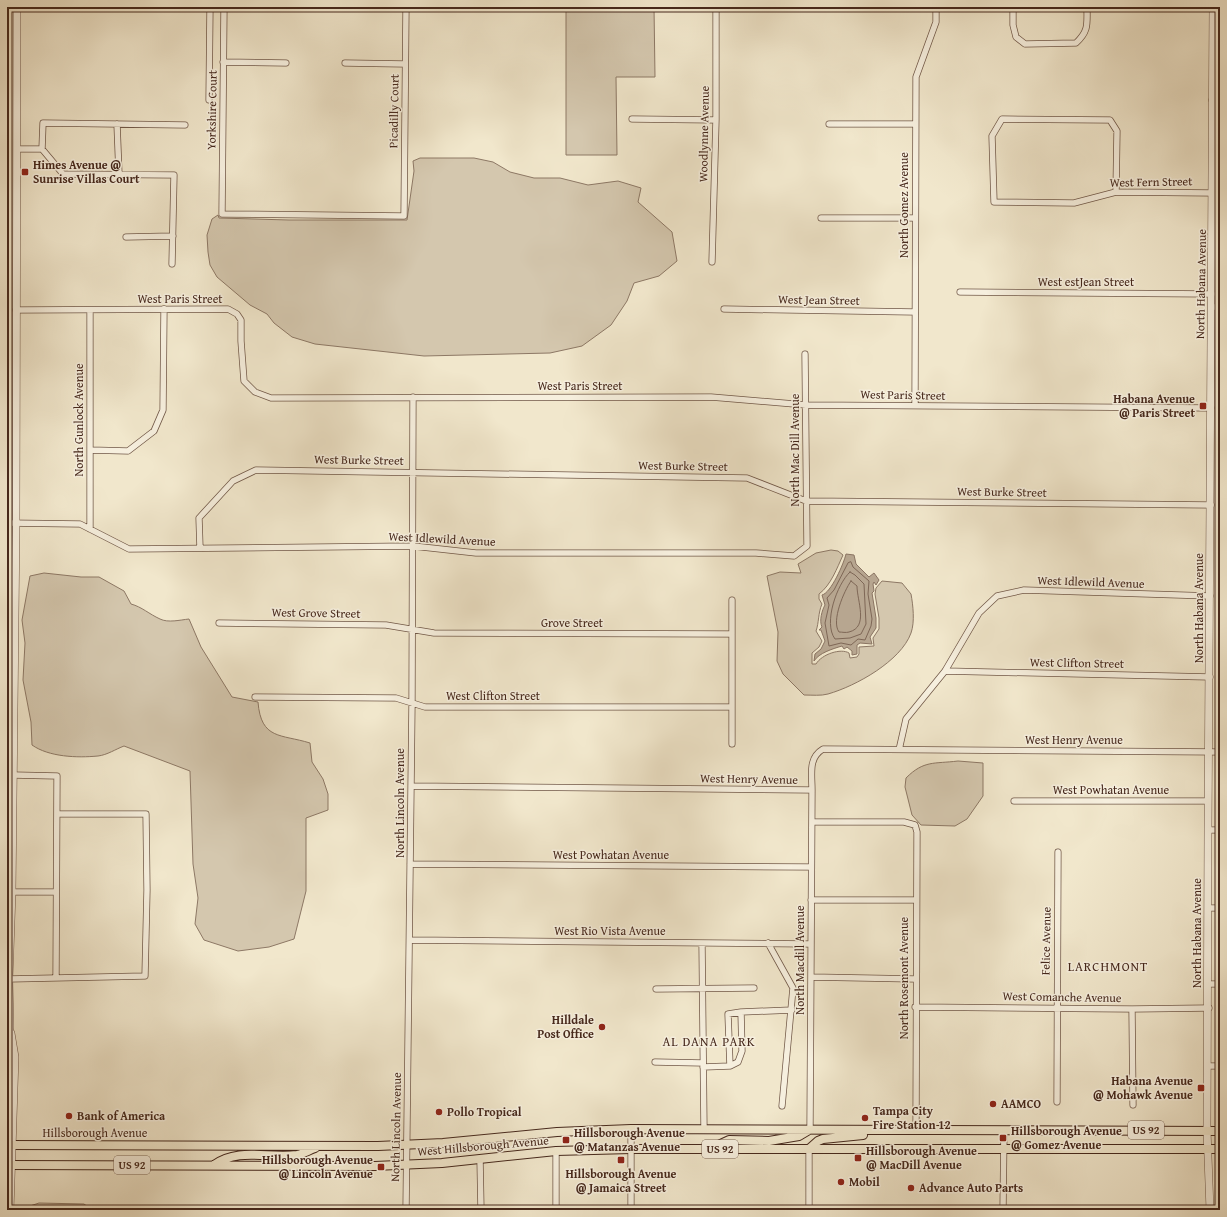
<svg xmlns="http://www.w3.org/2000/svg" width="1227" height="1217" font-family="'Gentium Book Plus',serif">
<style>
.green{fill:#d4c7ae;stroke:#8d7865}
.water{fill:#b7a690;stroke:#8a7462}
.lines{fill:none;stroke-linecap:round;stroke-linejoin:round}
.shore{stroke:#7e6756;stroke-width:1}
.minor-casing{stroke:#715848;stroke-width:7}
.tertiary-casing{stroke:#715848;stroke-width:8}
.primary-casing{stroke:#46281c;stroke-width:10}
.minor{stroke:#f6efde;stroke-width:5.5}
.tertiary{stroke:#f6efde;stroke-width:7}
.primary{stroke:#f1e7cc;stroke-width:8}
.poi-dot{fill:#8f2418;stroke:#f6efde;stroke-width:1.5}
.labels{text-anchor:middle;stroke-width:3;stroke-linejoin:round;paint-order:stroke}
.shield{fill:#f6efde;stroke:#7b6456;stroke-width:1}
.shield-label{font-size:11px;font-weight:bold;fill:#46281c}
.street-label{font-size:12px;fill:#46281c;stroke:#f6efde}
.poi-label{font-size:12px;font-weight:bold;fill:#46281c;stroke:#f6efde;text-anchor:start}
.neighbourhood-label{font-size:13px;letter-spacing:1px;fill:#46281c;stroke:#f6efde}
</style>
<rect width="100%" height="100%" fill="#f1e7cc"/>
<filter id="stains"><feTurbulence type="fractalNoise" baseFrequency=".005" numOctaves="4"/><feColorMatrix values="0 0 0 0 .2 0 0 0 0 .09 0 0 0 0 .02 0 0 0 .5 -.17"/></filter>
<radialGradient id="worn" r=".72"><stop offset=".6" stop-color="#630" stop-opacity="0"/><stop offset="1" stop-color="#630" stop-opacity=".3"/></radialGradient>
<path class="green" d="M566,7H654L655,77H616L617,155H566Z
M420,158H474L493,162L510,172L534,178H560L588,185L618,181L641,188L638,202L672,232L677,261L659,276L634,283L627,301L611,325L582,346L550,353L424,356L315,344L292,337L274,323L267,314L250,305L217,277L210,265L208,252L207,235L212,219L218,215L219,218L289,220H407L414,171L413,161Z
M831,550L838,551L843,555C837,568 831,585 819,594V599L822,604C818,613 819,623 816,631L822,641L819,647L812,653V664H816C822,654 841,648 849,653L850,658L857,657L859,654V647L874,646L873,638L879,629V618L875,594L876,588L882,581L902,583L911,594C913,605 915,622 911,633C901,661 856,686 828,694C821,696 812,695 804,695L783,674L777,661L778,632L767,576L780,572L801,573L798,564L816,553Z
M44,573L81,577H99L124,591L131,604C142,607 149,614 160,619C168,623 180,620 189,619L201,647L232,697L258,702C261,740 281,734 310,743L312,762L323,779L328,794V810L306,818V891L294,939L269,947L238,951L204,940L195,924L198,898L193,864L190,771L124,746C116,749 107,755 98,756C77,758 49,757 32,745L31,722L23,680L25,643L22,620L30,576Z
M958,761L983,763V796L967,819L955,826L921,825L912,815L905,787L906,778C924,760 934,764 958,761Z
M39,1203L84,1204L92,1210H27L30,1206Z"/>
<path class="water" d="M846,554L854,555L856,564L869,577L874,573L879,580L876,585L874,582L873,584L874,591L872,593L876,618V628L870,637L872,644L860,643L857,645V654L852,655V651L847,647L844,649L842,646C832,649 819,653 814,661L815,654L821,649L825,641L821,630H819L822,627C819,621 822,610 825,605L822,595C831,593 844,563 846,554Z"/>
<g class="lines">
<path class="shore" d="M851,562L853,567L869,581L868,594L872,619L871,626L865,640L858,639L851,645L841,643L829,646L825,623L829,605L827,598L834,590L848,563Z
M850,572L855,575L864,584L866,624L861,634L850,638L835,639C823,623 837,584 850,572Z
M851,581L857,586C857,601 869,627 849,632C846,633 842,632 839,632C831,621 844,591 851,581Z"/>
<defs>
<path id="minor" d="M224,7L222,214L404,216L406,7
M1013,7V25L1016,37L1025,44L1076,43C1089,31 1087,24 1087,7
M223,62L286,63
M345,63L405,64
M209,100L210,7
M1212,100H1220
M632,119L716,120
M117,124L119,174
M829,124H915
M17,149H42
M1116,192L1117,131L1110,120L1002,119L992,136L994,202L1074,203L1116,192L1213,193
M821,218H915
M1213,226H1220
M126,237L173,236
M712,262L716,120V7
M172,264L174,175L63,174L42,149L43,123L185,125
M960,292L1212,294
M1212,307H1220
M724,309L915,312
M16,310L228,309L237,314L241,320V341L244,381L255,392L271,398L711,397L806,405L1211,408
M90,311V529
M915,406L916,77L936,22V7
M90,450L128,451L154,431L163,410L164,309
M7,523L80,524L129,549L413,546L476,553H756L794,556L807,546L805,354
M200,548L199,518L233,481L256,470L747,478L806,501L1211,505
M219,623L386,625L434,633L732,634
M945,671L1210,677
M255,697L396,698L425,707H732
M732,744V600
M899,750L906,719L945,671L979,613L997,596L1024,590L1210,596
M13,775L57,776L56,978
M411,786L812,790
M1014,801H1208
M812,822H904L915,825L917,832L916,1130
M1208,830H1220
M410,864L811,867
M12,892H56
M811,900H916
M1208,908H1220
M410,940L810,944
M702,943L704,1129
M768,943L793,988L782,1106
M811,977L915,979
M9,979L145,976L147,890L146,814H58
M1209,984H1220
M656,989L754,988
M915,1007L1132,1009L1209,1008
M1132,1009L1133,1105
M655,1062L703,1063
M730,1066L728,1014L741,1012L792,1010
M1208,1066H1220
M703,1067L730,1066L738,1062L742,1051L741,1012
M1057,1102L1058,852
M810,1129L812,790C812,774 808,758 823,749L1220,752
M480,1159L481,1210
M406,1210L412,703L413,397
M556,1210V1151
M631,1210V1129
M809,1210V1149
M1003,1210L1004,1130"/>
<path id="tertiary" d="M7,1042L10,1027L9,979L12,892L16,524L17,7
M10,1210L15,1057L11,1033
M1210,1210L1207,1130L1208,830L1213,7"/>
<path id="primary" d="M7,1145L378,1146L443,1143L557,1132L631,1129L1220,1131
M714,1147L729,1140L769,1141L799,1136L809,1130
M809,1149L818,1141L823,1139L863,1135
M7,1165L375,1166L442,1163L556,1151L631,1149H1220
M214,1165C238,1147 269,1159 297,1155C303,1154 309,1150 315,1148"/>
</defs>
<use href="#minor" class="minor-casing"/>
<use href="#tertiary" class="tertiary-casing"/>
<use href="#primary" class="primary-casing"/>
<use href="#minor" class="minor"/>
<use href="#tertiary" class="tertiary"/>
<use href="#primary" class="primary"/>
</g>
<g class="poi-dot">
<rect x="21" y="168" width="8" height="8" rx="2"/>
<rect x="1199" y="402" width="8" height="8" rx="2"/>
<circle cx="602" cy="1027" r="4"/>
<rect x="1197" y="1084" width="8" height="8" rx="2"/>
<circle cx="993" cy="1104" r="4"/>
<circle cx="439" cy="1112" r="4"/>
<circle cx="69" cy="1116" r="4"/>
<circle cx="865" cy="1118" r="4"/>
<rect x="999" y="1134" width="8" height="8" rx="2"/>
<rect x="562" y="1136" width="8" height="8" rx="2"/>
<rect x="854" y="1154" width="8" height="8" rx="2"/>
<rect x="617" y="1156" width="8" height="8" rx="2"/>
<rect x="377" y="1163" width="8" height="8" rx="2"/>
<circle cx="841" cy="1182" r="4"/>
<circle cx="911" cy="1188" r="4"/>
</g>
<g class="labels">
<g class="shield">
<rect x="1128" y="1121" width="36" height="18" rx="3"/>
<rect x="702" y="1140" width="36" height="18" rx="3"/>
<rect x="114" y="1156" width="36" height="18" rx="3"/>
</g>
<g class="shield-label">
<text x="1146" y="1134">US 92</text>
<text x="720" y="1153">US 92</text>
<text x="132" y="1169">US 92</text>
</g>
<g class="street-label">
<text transform="translate(212 110) rotate(-89)" y="4">Yorkshire Court</text>
<text transform="translate(394 111) rotate(-89)" y="4">Picadilly Court</text>
<text transform="translate(704 134) rotate(-89)" y="4">Woodlynne Avenue</text>
<text transform="translate(1151 182) rotate(-1)" y="4">West Fern Street</text>
<text transform="translate(904 205) rotate(-90)" y="4">North Gomez Avenue</text>
<text x="1086" y="286">West estJean Street</text>
<text transform="translate(1201 284) rotate(-89)" y="4">North Habana Avenue</text>
<text x="180" y="303">West Paris Street</text>
<text transform="translate(819 300) rotate(1)" y="4">West Jean Street</text>
<text x="580" y="390">West Paris Street</text>
<text transform="translate(903 395) rotate(1)" y="4">West Paris Street</text>
<text transform="translate(79 420) rotate(-90)" y="4">North Gunlock Avenue</text>
<text transform="translate(795 450) rotate(-90)" y="4">North Mac Dill Avenue</text>
<text transform="translate(359 460) rotate(1)" y="4">West Burke Street</text>
<text transform="translate(683 466) rotate(1)" y="4">West Burke Street</text>
<text transform="translate(1002 492) rotate(1)" y="4">West Burke Street</text>
<text transform="translate(442 539) rotate(3)" y="4">West Idlewild Avenue</text>
<text transform="translate(1091 582) rotate(2)" y="4">West Idlewild Avenue</text>
<text transform="translate(1199 608) rotate(-90)" y="4">North Habana Avenue</text>
<text transform="translate(316 613) rotate(1)" y="4">West Grove Street</text>
<text x="572" y="627">Grove Street</text>
<text transform="translate(1077 663) rotate(1)" y="4">West Clifton Street</text>
<text x="493" y="700">West Clifton Street</text>
<text x="1074" y="744">West Henry Avenue</text>
<text transform="translate(749 779) rotate(1)" y="4">West Henry Avenue</text>
<text x="1111" y="794">West Powhatan Avenue</text>
<text transform="translate(400 803) rotate(-90)" y="4">North Lincoln Avenue</text>
<text x="611" y="859">West Powhatan Avenue</text>
<text x="610" y="935">West Rio Vista Avenue</text>
<text transform="translate(1197 933) rotate(-90)" y="4">North Habana Avenue</text>
<text transform="translate(1046 941) rotate(-89)" y="4">Felice Avenue</text>
<text transform="translate(800 960) rotate(-90)" y="4">North Macdill Avenue</text>
<text transform="translate(904 978) rotate(-90)" y="4">North Rosemont Avenue</text>
<text transform="translate(1062 997) rotate(1)" y="4">West Comanche Avenue</text>
<text transform="translate(396 1127) rotate(-89)" y="4">North Lincoln Avenue</text>
<text x="95" y="1137">Hillsborough Avenue</text>
<text transform="translate(483 1146) rotate(-5)" y="4">West Hillsborough Avenue</text>
</g>
<g class="poi-label">
<text x="33" y="169">Himes Avenue @<tspan x="33" dy="14">Sunrise Villas Court</tspan></text>
<text x="1195" y="403" text-anchor="end">Habana Avenue<tspan x="1195" dy="14">@ Paris Street</tspan></text>
<text x="594" y="1024" text-anchor="end">Hilldale<tspan x="594" dy="14">Post Office</tspan></text>
<text x="1193" y="1085" text-anchor="end">Habana Avenue<tspan x="1193" dy="14">@ Mohawk Avenue</tspan></text>
<text x="1001" y="1108">AAMCO</text>
<text x="873" y="1115">Tampa City<tspan x="873" dy="14">Fire Station 12</tspan></text>
<text x="447" y="1116">Pollo Tropical</text>
<text x="77" y="1120">Bank of America</text>
<text x="1011" y="1135">Hillsborough Avenue<tspan x="1011" dy="14">@ Gomez Avenue</tspan></text>
<text x="574" y="1137">Hillsborough Avenue<tspan x="574" dy="14">@ Matanzas Avenue</tspan></text>
<text x="866" y="1155">Hillsborough Avenue<tspan x="866" dy="14">@ MacDill Avenue</tspan></text>
<text x="373" y="1164" text-anchor="end">Hillsborough Avenue<tspan x="373" dy="14">@ Lincoln Avenue</tspan></text>
<text x="621" y="1178" text-anchor="middle">Hillsborough Avenue<tspan x="621" dy="14">@ Jamaica Street</tspan></text>
<text x="849" y="1186">Mobil</text>
<text x="919" y="1192">Advance Auto Parts</text>
</g>
<g class="neighbourhood-label">
<text x="1108" y="971">LARCHMONT</text>
<text x="709" y="1046">AL DANA PARK</text>
</g>
</g>
<rect width="1227" height="1217" fill="none" stroke="#f1e7cc" stroke-width="24"/>
<rect x="8" y="8" width="1211" height="1201" fill="none" stroke="#46281c" stroke-width="2"/>
<rect x="12" y="12" width="1203" height="1193" fill="none" stroke="#46281c"/>
<rect width="100%" height="100%" filter="url(#stains)"/>
<rect width="100%" height="100%" fill="url(#worn)"/>
</svg>
